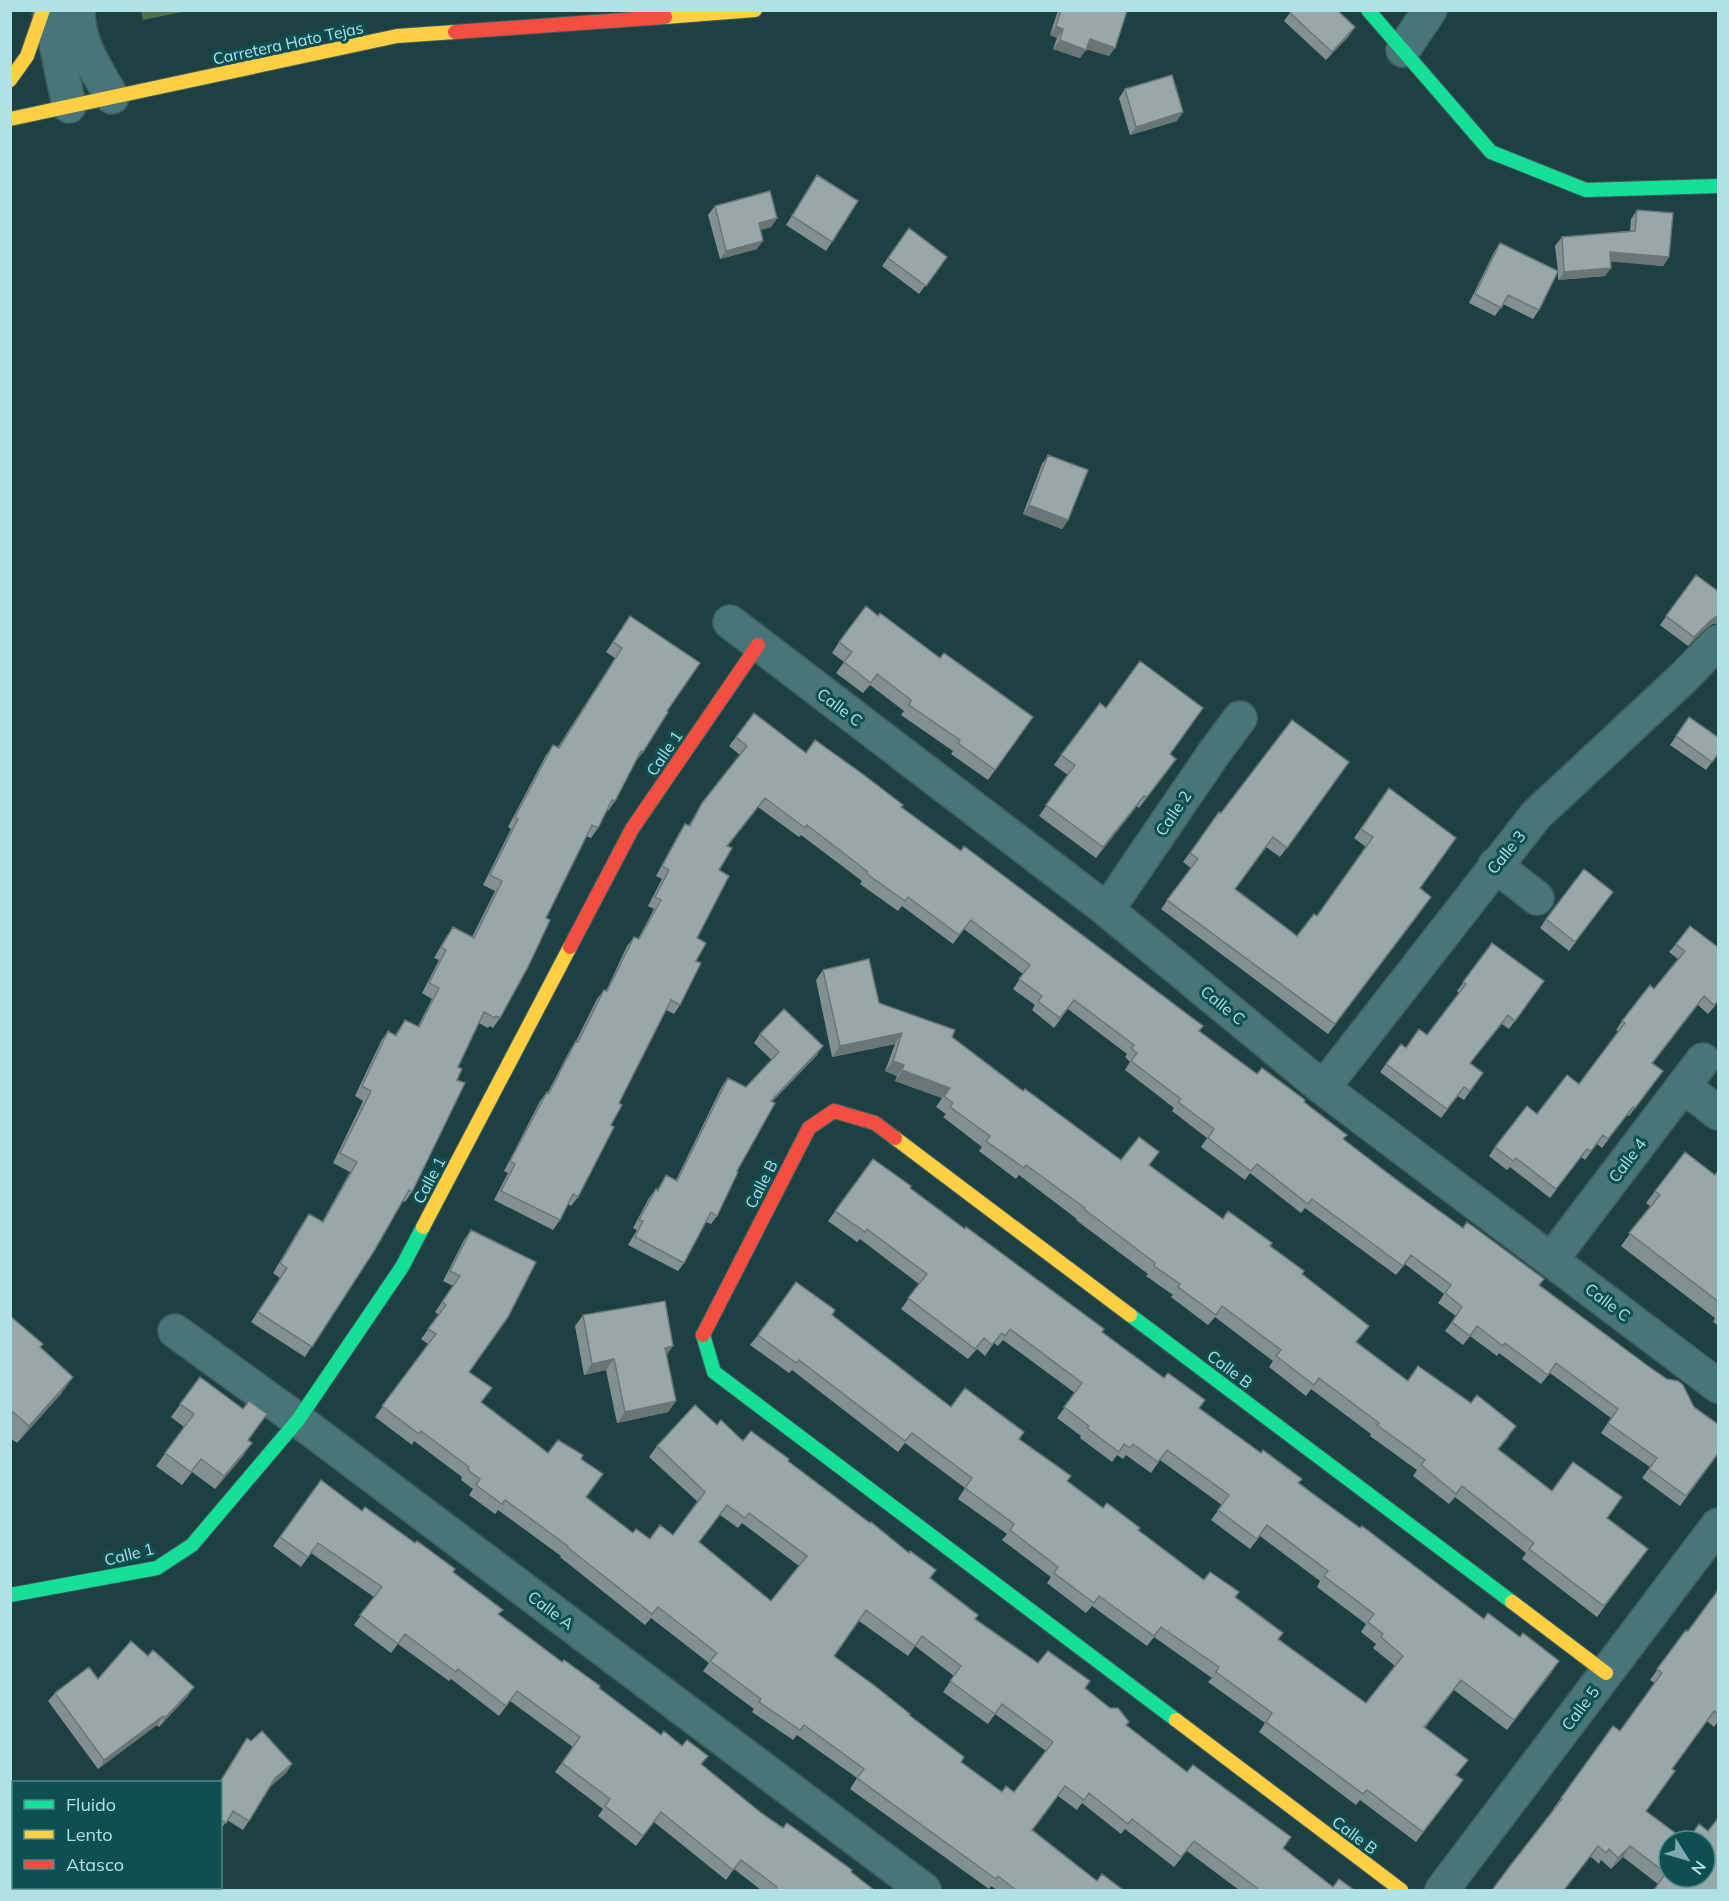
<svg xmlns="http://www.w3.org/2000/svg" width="1729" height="1901" font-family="Mulish,sans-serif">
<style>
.grass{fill:#4d6f4c}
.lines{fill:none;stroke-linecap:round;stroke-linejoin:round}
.street-casing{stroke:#3f5d5e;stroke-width:36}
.fast-casing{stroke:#3f5d5e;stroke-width:16}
.slow-casing{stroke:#3f5d5e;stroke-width:16}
.jam-casing{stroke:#3f5d5e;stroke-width:16}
.street{stroke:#487577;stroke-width:33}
.fast{stroke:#16e098;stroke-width:14}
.slow{stroke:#ffcf43;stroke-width:14}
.jam{stroke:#f24e42;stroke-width:14}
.wall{fill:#839091;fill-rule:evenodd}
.shaded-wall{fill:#6a7676}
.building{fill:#98a8a9;stroke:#6a7676;stroke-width:1.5;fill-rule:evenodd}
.labels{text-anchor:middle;stroke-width:6;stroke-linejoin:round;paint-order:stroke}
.street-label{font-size:16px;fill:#b0e1e4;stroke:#0e4f52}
</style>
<rect width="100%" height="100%" fill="#1d4143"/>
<path class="grass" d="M141,11V10L187,11L143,20Z"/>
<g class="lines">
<defs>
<path id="street" d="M49,10L69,106
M78,10C77,42 97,71 112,97
M1403,50L1430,10
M730,622L1107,910L1323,1088L1718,1386
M1495,865L1537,898
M1107,910L1214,753L1240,718
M1683,1086L1718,1113
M1323,1088L1536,815L1683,678L1718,642
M1551,1260L1703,1060
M175,1331L298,1420L924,1890
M1442,1890L1718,1525"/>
<path id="fast" d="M1368,10L1491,152L1586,190L1718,186
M1130,1315L1512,1602
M703,1335L714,1372L1176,1720
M10,1595L157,1568L192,1545L298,1420L402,1267L423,1227"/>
<path id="slow" d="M665,17L755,10
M10,80L27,56L43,10
M10,119L397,36L455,32
M895,1138L1130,1315
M423,1227L570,947
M1512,1602L1606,1673
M1176,1720L1401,1890"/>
<path id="jam" d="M455,32L665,17
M570,947L632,829L758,645
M703,1335L809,1128L834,1111L875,1123L895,1138"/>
</defs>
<use href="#street" class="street-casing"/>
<use href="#fast" class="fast-casing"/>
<use href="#slow" class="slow-casing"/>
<use href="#jam" class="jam-casing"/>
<use href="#street" class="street"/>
<use href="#fast" class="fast"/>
<use href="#slow" class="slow"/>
<use href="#jam" class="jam"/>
</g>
<path class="wall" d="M1058,10H1125L1109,56L1086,49L1080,58L1053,49L1057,38L1050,35Z
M1290,13L1349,36L1326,60L1284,21Z
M1125,89L1177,121L1130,135L1119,98Z
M817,175L832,242L826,251L786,225Z
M715,206L777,218L771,227L760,230L757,249L720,259L708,215Z
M1637,210L1669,257L1663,266L1611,261L1605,276L1558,280V272L1539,310L1533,319L1503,304L1495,316L1469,303L1494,252L1500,243L1558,271L1555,246L1562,237L1630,231L1631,219Z
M909,228L947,257L919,294L882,266Z
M1048,455L1068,520L1062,529L1023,514L1042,464Z
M1696,575L1719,592V624H1712L1705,629L1688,646L1660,625Z
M630,616L667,711L643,752L636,761L615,801L608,811L607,810L598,828L591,838L586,836L546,918L500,1018L493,1028L490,1026L488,1028L479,1023L458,1067L457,1080L412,1192L405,1202L403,1201L305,1357L251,1322L280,1278L273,1273L302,1224L309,1214L322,1222L350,1172L333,1163L363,1101L355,1096L381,1041L388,1031L395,1035L405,1020L418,1026L432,999L422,993L439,960L434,958L446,937L453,927L472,937L495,891L483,885L511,829L508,827L546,755L553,745L558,747L615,658L606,652Z
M878,616L940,658L1033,717L988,780L951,754L953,751L901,715L904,711L870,685L863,693L836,673L844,662L832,653L839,642Z
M1689,717L1719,753L1706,770L1670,745Z
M736,737L806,753L901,807L1257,1074L1304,1102L1347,1135L1343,1139L1540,1286L1694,1407L1719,1453L1680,1506L1642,1478L1650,1467L1601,1433L1611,1418L1550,1373L1541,1384L1499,1353L1497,1356L1470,1336L1463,1345L1445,1331L1456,1316L1438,1303L1444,1294L1405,1264L1396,1275L1305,1208L1301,1213L1250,1173L1245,1180L1201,1147L1207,1138L1172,1111L1174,1108L1125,1070L1130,1062L1125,1057L1127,1054L1068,1009L1054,1028L1032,1010L1035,1005L1013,989L1023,974L964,929L953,944L902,906L898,911L860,884L862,881L801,835L799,837L758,807L728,846L697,938L696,961L680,1005L674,1014L666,1010L619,1103L611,1125L578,1197L571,1206L568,1204L560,1220L553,1230L494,1200L508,1173L504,1171L540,1101L547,1092H548L570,1050L576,1041L597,999L604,990L606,991L627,946L634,937L638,939L654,909L648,906L662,879L656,876L679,833L685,824L689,825L696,813L702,803L740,755L729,746Z
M1061,755H1170L1176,759L1139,808L1137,806L1096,858L1039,816L1068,775L1054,765Z
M1349,762L1280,857L1266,847L1235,889L1297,936L1317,916L1366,847L1354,838L1389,788L1425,906L1328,1034L1161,909L1191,868L1183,862L1219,812L1221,813Z
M1613,892L1569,951L1540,928L1546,919Z
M1492,943L1544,981L1509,1029L1502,1024L1470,1063L1483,1073L1464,1100L1458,1096L1441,1118L1380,1072L1401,1044L1406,1048L1427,1035L1459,993L1457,991Z
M1676,944L1719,948V1001L1708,1014L1698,1005L1653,1063L1663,1071L1629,1116L1627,1115L1602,1148L1597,1144L1585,1160L1581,1157L1550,1198L1510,1167L1507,1170L1489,1156L1495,1147L1537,1114L1579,1084L1618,1031L1616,1030L1622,1021L1654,989L1678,959L1669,952Z
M823,970L879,1003L952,1037L1023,1091L1121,1160L1149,1166L1223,1219L1270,1246L1302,1274L1357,1342L1408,1381L1509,1437L1498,1450L1552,1491L1607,1518L1648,1549L1597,1617L1522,1559L1526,1553L1455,1497L1449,1504L1413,1476L1417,1470L1370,1436L1371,1434L1311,1389L1306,1396L1269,1367L1273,1361L1215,1317L1208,1325L1171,1297L1173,1295L1146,1276L1148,1274L1076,1220L1077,1219L1019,1175L1016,1179L979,1151L982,1147L943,1117L946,1114L936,1107L942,1098L895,1081L897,1076L885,1071L895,1044L832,1057L816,980Z
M760,1034L817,1055L773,1101L737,1171L717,1216L711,1224L706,1222L684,1263L678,1271L628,1245L637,1230L633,1228L649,1198L656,1189L657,1190L666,1175L676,1180L722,1086L728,1078L746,1087L772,1060L754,1043Z
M873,1159L910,1188L1102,1332L1199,1408L1552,1672L1507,1730L1454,1690L1425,1728L1457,1775L1463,1780L1416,1842L1360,1800L1356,1805L1259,1732L1265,1723L1208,1682L1212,1678L1154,1637L1147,1646L1092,1606L1086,1613L1047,1583L1051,1577L1002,1540L1007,1534L958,1499L965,1488L905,1443L898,1452L792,1370L789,1373L750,1345L758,1335L832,1315L951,1407L1019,1439L1068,1481L1103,1508L1138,1530L1204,1580L1235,1597L1278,1640L1366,1703L1395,1666L1373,1648L1376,1644L1361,1632L1366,1624L1317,1587L1320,1581L1260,1536L1250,1549L1211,1520L1222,1505L1160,1460L1151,1473L1126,1455L1123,1459L1117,1455L1112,1462L1080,1438L1081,1436L1057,1418L1075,1393L1003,1340L998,1346L994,1343L985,1356L977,1349L968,1359L901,1309L919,1284L860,1239L857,1242L828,1221Z
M1719,1170V1326L1713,1322L1715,1318L1621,1246L1650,1206L1646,1203L1655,1191L1715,1175Z
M471,1230L469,1372L481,1403L548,1453L581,1459L587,1497L633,1533L650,1539L673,1535L698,1502L649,1457L657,1446L717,1425L743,1441L788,1461L930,1578L975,1619L1038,1663L1085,1688L1126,1725L1333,1887L1354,1890H1239L1187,1851L1174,1867L1125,1829L1121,1834L1082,1803L1077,1810L1058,1796L1033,1830L1097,1881L1123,1890H997L991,1886L989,1889L850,1789L857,1778L797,1735L793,1740L752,1712L754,1709L703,1671L709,1663L651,1618L645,1625L560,1557L561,1556L498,1510L495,1514L469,1495L473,1489L461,1480L462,1477L414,1441L412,1445L375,1417L428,1344L421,1339L439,1315L435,1312L453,1286L443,1281L464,1240ZM720,1515L738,1528L742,1523L799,1566L771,1601L699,1542ZM859,1621L908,1656L915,1646L954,1676L943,1692L988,1724L995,1714L1046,1751L1014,1792H1002L961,1762L909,1715L834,1656Z
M583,1315L666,1356L676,1401L668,1412L617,1423L606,1370L584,1375L575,1326Z
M10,1316L40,1347L61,1394L17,1443L10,1438Z
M200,1377L248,1441L243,1456L215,1489L192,1472L182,1485L156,1466L184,1427L171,1417Z
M321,1480L362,1511L453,1572L499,1615L701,1765L760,1812L851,1872L874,1890H761L734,1869L726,1880L654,1822L636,1846L598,1816L603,1809L555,1772L573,1747L510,1701L499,1716L451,1679L449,1681L398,1644L391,1653L354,1625L374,1597L311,1553L301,1567L273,1546Z
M1719,1589V1720L1714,1727L1707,1721L1672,1769L1646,1811L1719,1890H1653L1658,1884L1623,1857L1611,1869L1601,1860L1599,1864L1591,1857L1553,1809L1561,1798L1620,1731L1655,1683L1650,1680L1686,1630L1688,1631Z
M98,1679L188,1696L159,1727L157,1725L98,1769L48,1701L55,1693Z
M247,1738L251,1741L292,1764L286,1773L271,1786L243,1830L227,1820L220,1831V1782Z"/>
<path class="shaded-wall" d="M1056,26L1063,29L1057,38L1050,35Z
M1355,27L1349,36L1326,60L1332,52Z
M1090,39L1115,48L1109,56L1084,48Z
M1060,40L1086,50L1080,58L1053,49Z
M1183,112L1177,121L1130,135L1136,127Z
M777,218L771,227L752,232L759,223Z
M763,241L757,249L720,259L726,251Z
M1610,252L1669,257L1663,266L1604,261Z
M1611,268L1605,276L1558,280L1564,272Z
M1029,505L1068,520L1062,529L1023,514Z
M1719,615V624H1712L1705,629L1688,646L1694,637L1711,620Z
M1144,796L1137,806L1096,858L1103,847Z
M902,1033L895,1044L832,1057L840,1046Z
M823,1046L817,1055L765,1109L771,1101Z
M893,1061L904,1065L897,1076L885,1071Z
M902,1070L950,1088L942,1098L895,1081Z
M673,1346L665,1358V1348Z
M614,1359L606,1370L584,1375L592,1364Z
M73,1377L61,1394L17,1443L29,1426Z
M676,1401L668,1412L617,1423L625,1412Z
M252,1443L243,1456L215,1489L224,1476Z
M1559,1661L1552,1672L1507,1730L1514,1720Z
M1461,1680L1454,1690L1417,1738L1424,1727Z
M194,1687L188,1696L159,1727L165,1718Z
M163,1716L157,1725L98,1769L104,1760Z
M292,1764L286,1773L269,1787L275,1778Z
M1630,1846L1623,1857L1611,1869L1618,1858Z"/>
<path class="building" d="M1061,10H1125L1127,11L1115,48L1090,39L1086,50L1060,40L1063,29L1056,26Z
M1292,10H1337L1355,27L1332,52L1290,13Z
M1172,75L1183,112L1136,127L1125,89Z
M817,175L858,201L832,242L792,216Z
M770,191L777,218L759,223L763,241L726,251L715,206Z
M1637,210L1673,213L1669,257L1610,252L1611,268L1564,272L1562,237L1635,231Z
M909,228L947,257L926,286L888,258Z
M1500,243L1558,271L1539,310L1508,295L1501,308L1475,294Z
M1048,455L1088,470L1068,520L1029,505Z
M1696,575L1719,592V615L1711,620L1694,637L1666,616Z
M866,606L878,616L880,613L940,658L944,653L1033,717L995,770L958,743L960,740L909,705L911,700L877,674L871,683L844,662L852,652L839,642Z
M630,616L700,663L667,711L668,712L643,752L641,751L615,801L612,800L598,828L592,825L546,918L550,920L528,967L500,1018L496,1016L495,1018L484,1012L458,1067L462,1069L457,1080L465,1083L412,1192L409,1190L374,1251L312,1347L258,1312L287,1268L280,1263L309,1214L323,1222L357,1162L340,1153L371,1091L362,1086L388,1031L396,1036L405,1020L419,1027L439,988L429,983L446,950L441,947L453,927L474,938L502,881L490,875L518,819L515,817L553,745L559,748L622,648L613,642Z
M1140,661L1203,708L1170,754L1176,759L1147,797L1144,796L1103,847L1046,805L1075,765L1061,755L1100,703L1106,708Z
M754,713L806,753L815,740L864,775L903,805L901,807L961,851L964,846L1203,1026L1199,1031L1257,1074L1262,1068L1305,1100L1304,1102L1347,1135L1343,1139L1403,1185L1463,1228L1467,1222L1544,1279L1539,1285L1648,1366L1667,1379L1678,1381L1683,1385L1694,1407L1719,1425V1452L1686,1496L1649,1469L1657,1458L1608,1423L1618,1409L1556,1363L1548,1375L1505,1343L1503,1346L1477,1326L1470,1336L1452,1322L1462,1307L1445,1293L1451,1285L1411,1255L1403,1266L1312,1199L1308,1204L1257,1164L1251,1171L1208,1138L1214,1129L1178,1102L1181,1099L1131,1061L1137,1053L1131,1048L1134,1045L1074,1000L1060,1018L1038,1001L1042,996L1019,979L1030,965L971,920L959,935L908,897L905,901L867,874L868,872L807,825L805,828L765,798L727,846L732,848L719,870L729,876L697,938L706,943L696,961L701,963L680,1005L671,1000L619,1103L622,1105L611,1125L614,1127L578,1197L573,1194L560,1220L501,1191L515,1164L510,1161L547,1092L549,1093L576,1041L578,1042L604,990L607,991L634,937L639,939L661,900L655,897L669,870L662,866L685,824L690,826L702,803L747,746L736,737Z
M1689,717L1719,738V753L1712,762L1676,736Z
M1292,720L1349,762L1287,848L1273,837L1235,889L1297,936L1314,914L1317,916L1373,837L1361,829L1389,788L1456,838L1420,888L1431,897L1335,1024L1167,900L1198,859L1190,853L1219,812L1221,813Z
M1584,869L1613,892L1575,942L1546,919Z
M1690,926L1719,948V1000L1714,1005L1704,996L1652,1063L1663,1071L1635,1108L1633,1107L1608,1139L1603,1135L1591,1151L1587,1149L1556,1189L1516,1158L1513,1161L1495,1147L1527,1106L1537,1114L1567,1075L1579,1084L1625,1023L1622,1021L1650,985L1654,989L1685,951L1676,944Z
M1492,943L1544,981L1515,1021L1508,1015L1470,1063L1483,1073L1470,1091L1464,1087L1447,1109L1386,1064L1401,1044L1406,1048L1419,1029L1427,1035L1466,984L1463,982Z
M869,959L879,1003L955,1030L952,1037L1023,1091L1025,1089L1121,1160L1139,1137L1159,1152L1149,1165L1223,1219L1228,1211L1272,1243L1270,1246L1304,1271L1302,1274L1369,1326L1356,1342L1408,1381L1418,1366L1471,1403L1477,1395L1516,1426L1498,1449L1552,1491L1573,1462L1622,1497L1607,1518L1648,1549L1604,1606L1529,1549L1534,1543L1462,1486L1456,1494L1421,1465L1425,1460L1377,1425L1379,1423L1319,1378L1314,1385L1276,1356L1281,1350L1222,1306L1216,1315L1178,1287L1180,1284L1154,1266L1155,1263L1084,1209L1085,1208L1026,1165L1024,1168L986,1141L990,1136L950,1107L953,1103L944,1096L950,1088L902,1070L904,1065L893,1061L902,1033L840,1046L823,970Z
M784,1009L823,1046L771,1101L775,1103L737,1171L738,1172L717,1216L711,1212L684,1263L635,1237L643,1221L639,1220L656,1189L658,1191L666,1175L677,1181L728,1078L746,1087L779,1052L760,1034Z
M1685,1152L1715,1175L1719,1170V1302L1629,1233L1660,1195L1655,1191Z
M873,1159L911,1186L910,1188L965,1229L966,1227L1104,1329L1102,1332L1164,1378L1168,1373L1205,1400L1199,1408L1261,1453L1263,1450L1302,1479L1298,1483L1360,1528L1362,1526L1484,1619L1488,1613L1520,1637L1523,1633L1559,1661L1514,1720L1461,1680L1424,1727L1468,1760L1456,1775L1463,1780L1423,1832L1367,1790L1363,1794L1266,1722L1272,1713L1216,1672L1219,1667L1161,1627L1154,1636L1099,1596L1094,1603L1054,1573L1058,1567L1010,1530L1014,1524L965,1488L972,1478L912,1433L905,1441L799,1360L796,1363L758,1335L796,1282L835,1310L832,1315L951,1407L965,1388L1024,1432L1019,1439L1071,1476L1067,1481L1103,1508L1107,1503L1140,1528L1138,1530L1204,1580L1210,1572L1239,1592L1235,1597L1283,1633L1278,1639L1366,1703L1403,1656L1381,1637L1383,1634L1368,1622L1374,1614L1324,1576L1328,1571L1267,1525L1257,1539L1218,1510L1229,1495L1167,1450L1158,1462L1133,1444L1130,1448L1124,1444L1119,1452L1087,1428L1089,1426L1064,1407L1082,1383L1010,1329L1005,1336L1002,1333L992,1345L984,1338L975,1349L908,1298L927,1274L867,1229L865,1232L835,1211Z
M471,1230L536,1262L508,1317L469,1372L492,1388L481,1402L548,1453L558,1440L583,1455L581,1459L603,1474L586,1497L633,1533L636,1529L650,1539L660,1525L673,1535L705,1492L657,1446L695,1405L717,1425L721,1420L743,1441L751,1431L789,1459L788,1461L870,1523L871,1522L909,1553L910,1551L936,1570L930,1578L978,1615L975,1619L1038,1663L1048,1651L1090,1681L1085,1688L1110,1708H1118L1129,1722L1126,1725L1187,1772L1193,1765L1291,1837L1283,1848L1333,1887L1339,1879L1354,1890H1255L1257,1888L1194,1841L1181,1857L1132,1819L1128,1824L1089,1793L1084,1800L1065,1786L1032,1830L1097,1881L1102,1874L1123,1890H1016L998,1876L996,1879L857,1778L864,1769L804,1725L800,1730L759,1702L761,1699L710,1661L717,1653L658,1607L652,1614L567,1547L568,1546L505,1500L502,1504L476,1485L480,1479L468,1470L469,1467L421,1431L419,1434L382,1406L436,1334L428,1329L446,1305L442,1302L460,1276L450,1271ZM727,1505L745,1518L749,1513L807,1556L771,1601L699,1542ZM866,1610L915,1646L922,1636L961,1666L950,1681L995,1714L1002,1704L1053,1742L1014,1792L1006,1786L1002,1792L961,1762L964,1757L909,1715L910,1714L875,1686L834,1656Z
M665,1301L673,1346L665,1348L676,1401L625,1412L614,1359L592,1364L583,1315Z
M10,1316L43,1344L40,1347L73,1377L29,1426L13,1412L10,1415Z
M200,1377L243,1409L249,1401L267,1414L248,1440L252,1443L224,1476L201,1459L191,1472L165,1453L194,1414L180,1404Z
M321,1480L362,1511L365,1507L415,1543L417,1541L455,1569L453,1572L503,1610L498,1614L562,1662L564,1660L600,1686L599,1688L661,1735L664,1731L682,1746L687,1740L708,1756L701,1764L760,1812L783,1828L787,1823L852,1870L851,1872L874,1890H775L777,1887L741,1860L733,1870L661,1812L643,1836L605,1806L610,1799L562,1763L580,1737L517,1691L506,1706L458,1669L456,1672L405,1634L398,1644L360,1615L382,1587L318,1543L308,1557L280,1537Z
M1719,1589V1714L1714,1711L1672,1769L1675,1771L1646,1811L1686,1841H1669V1877H1705V1841H1687L1699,1824L1708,1831L1719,1817V1890H1654L1666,1873L1630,1846L1618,1858L1609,1849L1606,1853L1598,1846L1564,1890H1492L1510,1866L1562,1799L1561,1798L1613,1726L1620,1731L1662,1673L1657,1669L1686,1630L1688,1631Z
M131,1641L148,1656L153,1650L194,1687L165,1718L163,1716L104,1760L55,1693L89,1667L98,1679Z
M262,1731L292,1764L275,1778L249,1821L233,1811L226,1823L220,1820V1782L247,1738L251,1741Z"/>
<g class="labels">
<g class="street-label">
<text transform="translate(288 43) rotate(-12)" y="6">Carretera Hato Tejas</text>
<text transform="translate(840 707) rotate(37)" y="6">Calle C</text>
<text transform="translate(664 753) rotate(-56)" y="6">Calle 1</text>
<text transform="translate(1173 813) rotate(-56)" y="6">Calle 2</text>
<text transform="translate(1506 852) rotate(-51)" y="6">Calle 3</text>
<text transform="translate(1223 1005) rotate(39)" y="6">Calle C</text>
<text transform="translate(1627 1160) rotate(-53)" y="6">Calle 4</text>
<text transform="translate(429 1180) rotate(-62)" y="6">Calle 1</text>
<text transform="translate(761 1184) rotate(-63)" y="6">Calle B</text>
<text transform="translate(1608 1302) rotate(37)" y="6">Calle C</text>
<text transform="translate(1230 1369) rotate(37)" y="6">Calle B</text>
<text transform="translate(129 1554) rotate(-14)" y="6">Calle 1</text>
<text transform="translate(551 1610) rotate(37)" y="6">Calle A</text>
<text transform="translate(1580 1708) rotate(-53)" y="6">Calle 5</text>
<text transform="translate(1355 1835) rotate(37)" y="6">Calle B</text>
</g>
</g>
<rect width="1729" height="1901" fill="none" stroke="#b0e1e4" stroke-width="24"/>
<rect x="12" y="1781" width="210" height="108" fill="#0e4f52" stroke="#4f898c" stroke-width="1.5"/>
<rect x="24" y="1800" width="30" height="9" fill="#16e098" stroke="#4f898c" stroke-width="1.5"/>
<text x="66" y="1811" font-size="18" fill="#b0e1e4">Fluido</text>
<rect x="24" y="1830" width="30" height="9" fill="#ffcf43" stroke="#4f898c" stroke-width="1.5"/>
<text x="66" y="1841" font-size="18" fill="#b0e1e4">Lento</text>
<rect x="24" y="1860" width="30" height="9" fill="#f24e42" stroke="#4f898c" stroke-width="1.5"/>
<text x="66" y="1871" font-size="18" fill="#b0e1e4">Atasco</text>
<g transform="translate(1687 1859) rotate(127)"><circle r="28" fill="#0e4f52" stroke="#4f898c" stroke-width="1.5"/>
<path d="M0-4.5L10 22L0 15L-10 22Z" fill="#7da9ac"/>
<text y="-9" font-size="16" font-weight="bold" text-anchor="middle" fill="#b0e1e4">N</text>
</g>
</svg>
